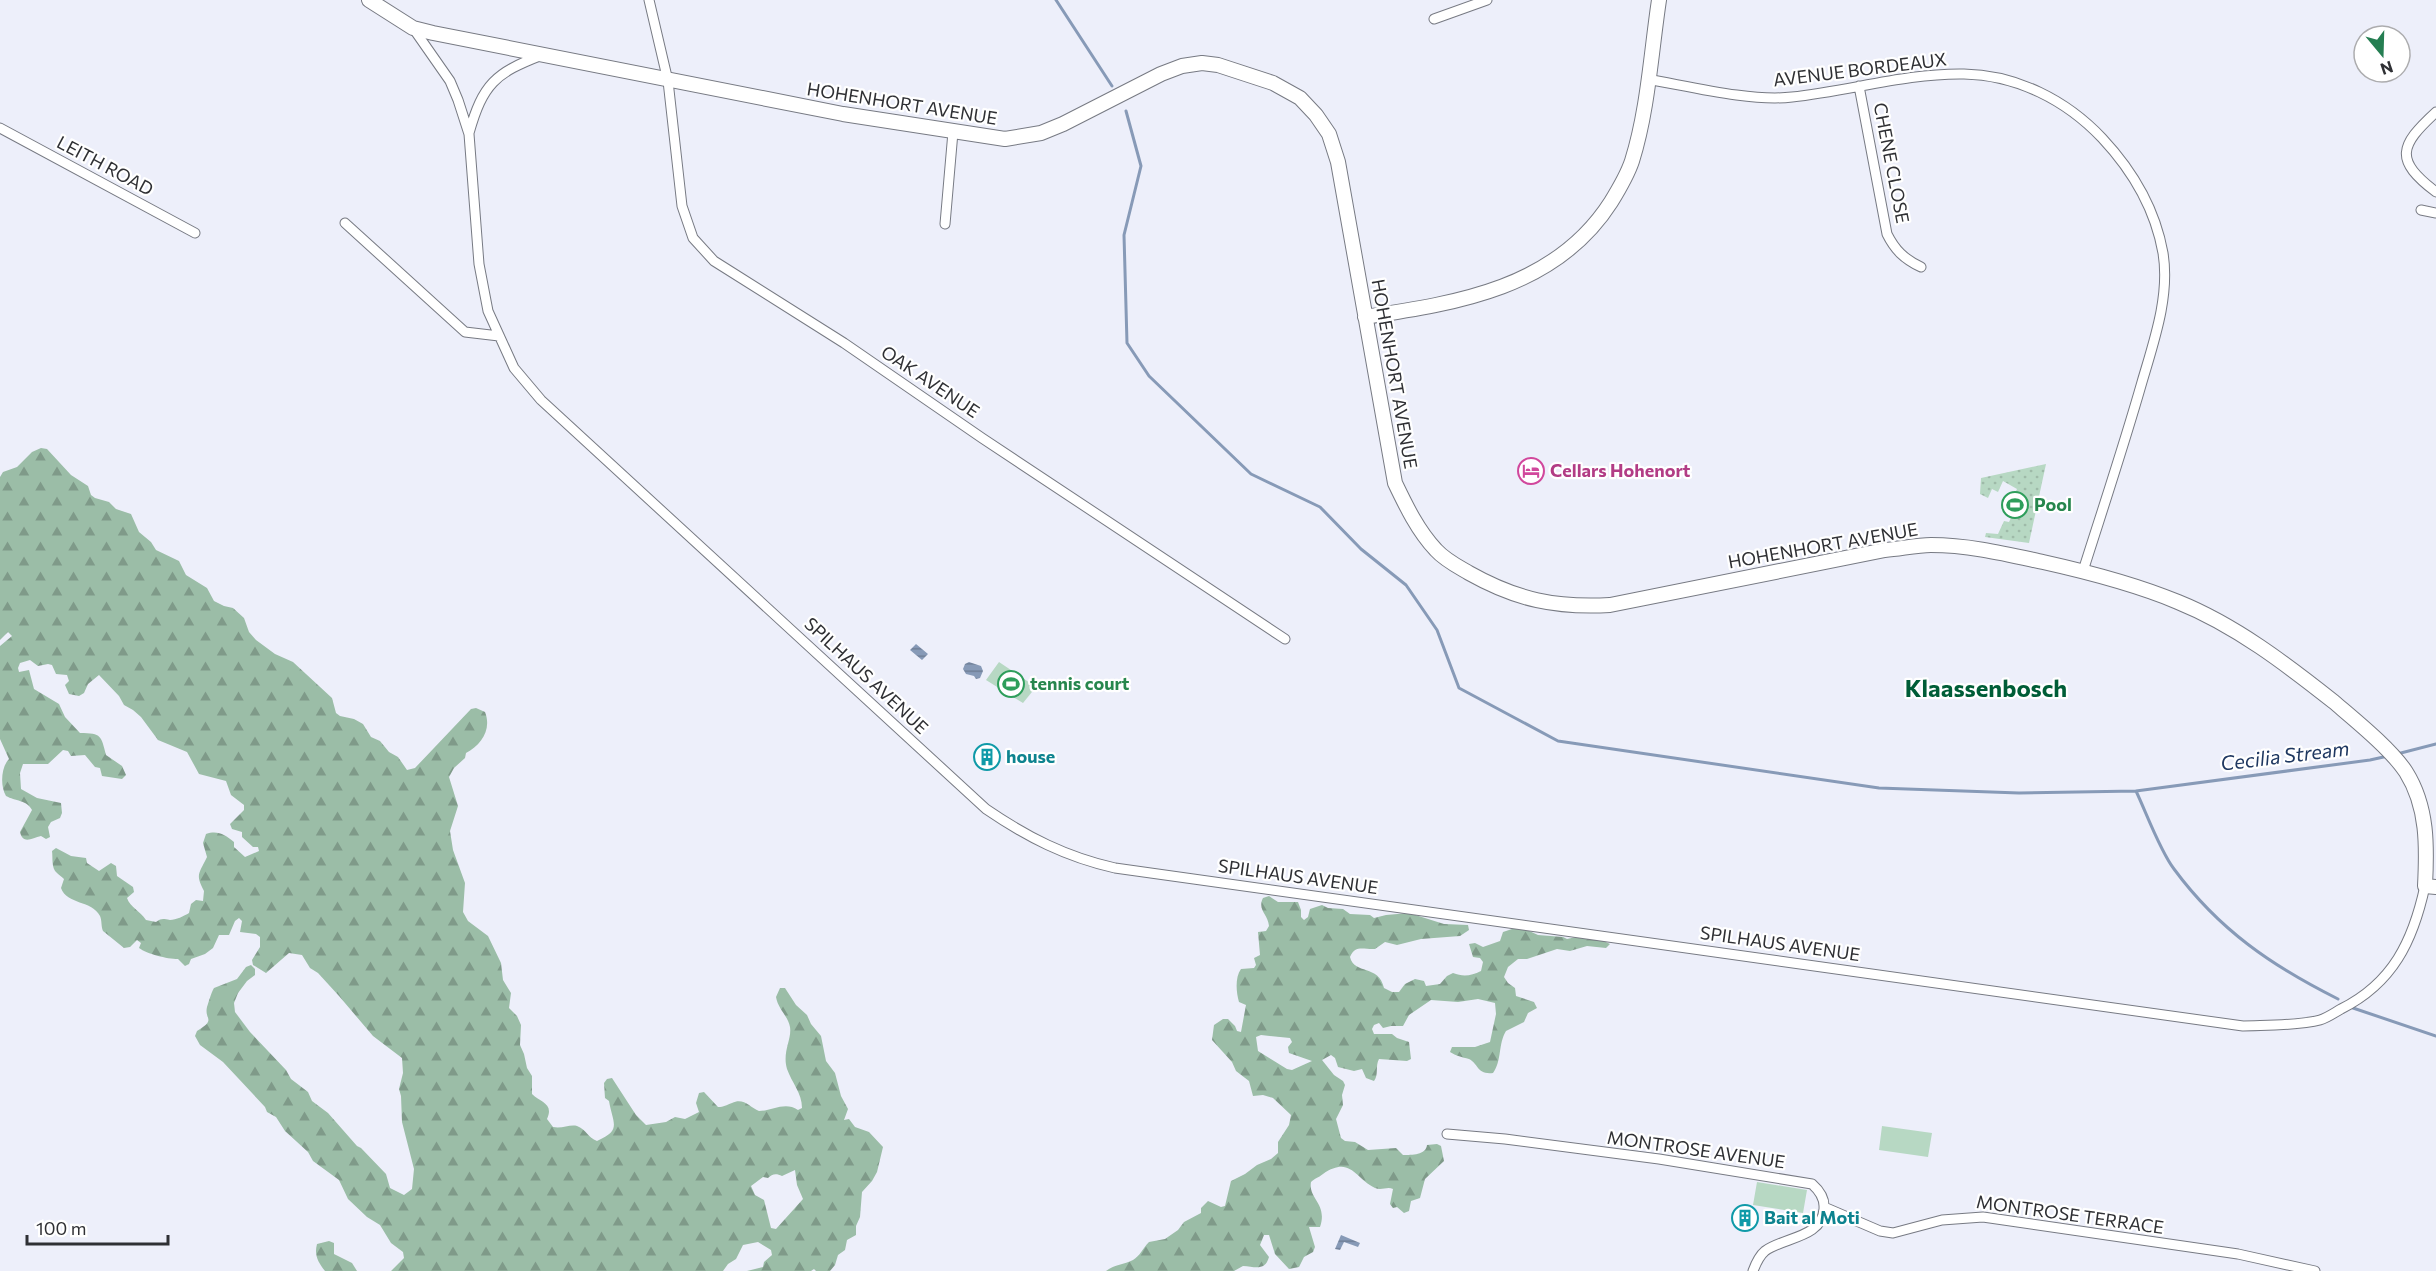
<svg xmlns="http://www.w3.org/2000/svg" width="2436" height="1271" font-family="Commissioner,sans-serif">
<style>
.grass{fill:#b7d8c3}
.forest{fill:url(#forest-firs);fill-rule:evenodd}
.park{fill:url(#park-dots)}
.water{fill:url(#water-rules)}
.lines{fill:none;stroke-linecap:round;stroke-linejoin:round}
.stream{stroke:#879ab7;stroke-width:3}
.street-casing{stroke:#777a83;stroke-width:11}
.secondary-casing{stroke:#777a83;stroke-width:16}
.street{stroke:#fff;stroke-width:9}
.secondary{stroke:#fff;stroke-width:14}
.labels{text-anchor:middle;stroke-width:4.5;stroke-linejoin:round;paint-order:stroke}
.street-label{font-size:18px;fill:#2f3034;stroke:#fff}
.hotel-label{font-size:18px;font-weight:bold;fill:#b23c85;stroke:#fff;text-anchor:start}
.leisure-label{font-size:18px;font-weight:bold;fill:#27864d;stroke:#fff;text-anchor:start}
.culture-label{font-size:18px;font-weight:bold;fill:#0d838f;stroke:#fff;text-anchor:start}
.water-label{font-size:20px;font-style:italic;fill:#1e3760;stroke:#fff}
.district-label{font-size:24px;font-weight:bold;fill:#005d37;stroke:#fff}
</style>
<defs>
<pattern id="forest-firs" width="22" height="20" patternUnits="userSpaceOnUse" patternTransform="scale(1.5)"><rect width="22" height="20" fill="#9bbda7"/><path d="M5 1l3.5 6h-7zM16 11l3.5 6h-7z" fill="#7f9a89"/></pattern>
<pattern id="park-dots" width="8" height="8" patternUnits="userSpaceOnUse" patternTransform="scale(1.5)"><rect width="8" height="8" fill="#b7d8c3"/><path d="M2 2h.1M6 6h.1" fill="none" stroke="#9ebaa8" stroke-width="1.8" stroke-linecap="round"/></pattern>
<pattern id="water-rules" width="6" height="5" patternUnits="userSpaceOnUse" patternTransform="scale(1.5)"><rect width="6" height="5" fill="#879ab7"/><path d="M0 2.5h6" fill="none" stroke="#6f7e96"/></pattern>
</defs>
<rect width="100%" height="100%" fill="#edeffa"/>
<path class="grass" d="M999,662L1036,687L1023,703L986,680Z
M1882,1126L1932,1133L1928,1157L1879,1150Z
M1757,1182L1807,1190L1803,1213L1753,1205Z"/>
<path class="forest" d="M41,448L47,449L71,475L88,486L91,495L95,498L109,502L116,509L131,514L139,532L151,542L156,550L179,561L186,575L207,588L214,601L224,606L233,608L244,618L249,632L256,640L275,654L293,662L332,698L336,713L340,716L354,719L363,724L371,737L380,741L389,752L398,757L407,770L415,768L471,709L476,708L485,712C492,730 481,745 466,753L465,758L454,768L449,777L458,806L450,831L453,850L465,883L463,912L468,921L488,936L501,963L503,980L511,993L509,1008L517,1016L521,1025L520,1045L524,1054L527,1068L532,1076V1094C541,1103 554,1103 547,1119L553,1127C562,1129 570,1124 577,1126C586,1129 588,1138 597,1141C622,1130 613,1124 609,1101L605,1098L604,1083L607,1079L612,1078L636,1115L646,1125L666,1122L675,1117L685,1119L699,1112L696,1103L699,1093L704,1092L718,1107C724,1107 726,1105 732,1103C743,1097 750,1107 759,1111C772,1111 785,1101 798,1110L802,1108C802,1093 792,1083 787,1069C782,1052 792,1039 790,1027C788,1016 778,1009 776,997L780,988H785L796,1005L807,1015L811,1024L821,1036L826,1061L835,1073L841,1096L848,1109L844,1120L849,1119L855,1127L869,1132L883,1147L877,1172L872,1181L862,1192L860,1217L856,1226V1235L847,1240L845,1250L838,1255L835,1265L830,1271H816L814,1269L811,1271H747L763,1267L764,1262L772,1255L771,1250L758,1242L743,1245L736,1259L728,1264L723,1271H391L404,1258L403,1252L391,1243L380,1225L367,1217L348,1199L339,1180L313,1161L308,1152L285,1131L276,1117L267,1112L265,1107L223,1062L200,1045L195,1036L197,1031C217,1019 204,1020 207,1007C209,1001 211,993 214,988L237,979L246,967L251,965L255,969V975L247,981L238,993L234,1003L235,1012L250,1032L286,1070L291,1079L308,1092L312,1101L328,1113L357,1146L361,1148L386,1174L390,1188L404,1195L412,1189L414,1169L402,1122L401,1096L399,1089L403,1073L402,1058L373,1036L339,996L318,973L310,968L302,955L289,953L266,973L253,965L252,960L260,947V937L256,934L240,932L242,921L239,918L235,921L229,935H219L213,948L205,954L191,959L189,964L185,966L178,959C167,959 147,954 139,948L141,943L137,940L130,947L124,948L103,931C101,927 102,920 100,916C92,900 67,905 61,888L64,879C62,877 59,875 57,873C51,868 53,858 52,851L56,848L71,856L86,858L87,863L99,871L111,863L116,866L117,876L133,887L134,892L127,898C130,907 140,911 146,920L156,922C162,918 163,919 170,920C176,920 184,916 189,913L191,904L196,900L203,901L204,891C195,874 199,874 207,857L203,843L206,834C218,830 225,835 234,842V847L245,857L259,851L258,847H253L242,837V832L232,829L230,824L244,810V805L231,795L226,781L199,774L187,752L158,740L141,717L133,710L124,705L119,696L99,675L88,684L84,693L79,696L69,694L65,685L69,681L67,675L56,674L52,665L48,664L38,666L30,660L20,663L18,668L19,672L29,670L34,689L59,704L65,717L80,733C102,733 101,736 106,755L122,766L126,775L122,779L102,776L100,768L95,767L85,755L71,756L68,751L63,750L48,764H23L20,773L21,789L37,798L61,803L62,813L60,818L51,822L48,827L50,837L46,839L41,836C32,838 23,845 20,832L32,810C27,800 15,801 6,796C0,786 1,767 9,759L0,739V646L12,636L8,632L0,640V477L3,472L17,467L32,452ZM795,1170L797,1185L803,1199L776,1229L771,1228L764,1200L755,1195L751,1186L763,1177L768,1178C772,1174 776,1173 782,1176Z
M1269,896L1278,902H1298L1301,910V917L1304,920L1308,917L1310,909L1322,905L1328,908L1343,909L1350,914L1370,915L1374,918L1386,915L1409,913L1444,924L1468,925L1469,930L1460,936L1421,939L1397,945L1385,942L1375,949C1365,950 1355,944 1350,957C1354,975 1379,964 1384,988L1392,992H1399L1405,984L1415,979L1424,981L1426,986L1440,984L1447,976L1453,973C1463,977 1471,976 1481,971L1483,962L1480,958L1473,957L1469,944L1475,943L1483,947L1500,941L1503,932L1512,929H1525L1538,935L1563,937L1567,939C1580,935 1598,937 1610,944L1606,948L1587,946L1570,951L1557,949L1527,959H1518L1508,967L1504,977L1508,983L1515,988L1516,996L1534,1002L1537,1008L1528,1013L1524,1022L1506,1031C1498,1044 1502,1061 1493,1073C1477,1075 1478,1063 1469,1059C1462,1057 1456,1056 1450,1052L1452,1047H1475L1490,1042L1496,1014L1495,1003L1478,999L1458,1002L1431,1000L1409,1015L1403,1026H1391L1383,1028L1379,1023L1374,1025L1372,1029L1374,1034H1392L1397,1038L1409,1042L1411,1059L1407,1061L1379,1059C1375,1066 1379,1075 1374,1081L1366,1078L1362,1069L1354,1071L1338,1067L1335,1058L1331,1055L1322,1060L1334,1075L1343,1081L1345,1085L1342,1095L1343,1105L1336,1119L1341,1138L1345,1141L1355,1142L1368,1150L1396,1148L1403,1155C1412,1155 1426,1155 1427,1145L1437,1144L1441,1146L1444,1161L1425,1179L1420,1198L1411,1201L1409,1211L1404,1213L1397,1207L1393,1208L1390,1204L1393,1189C1387,1186 1382,1191 1375,1188C1355,1179 1351,1155 1323,1174C1318,1178 1315,1178 1311,1182C1308,1199 1328,1203 1320,1227H1309L1315,1247L1313,1252L1304,1257L1299,1267L1289,1269L1275,1254L1269,1235H1264L1260,1245L1269,1257C1265,1271 1256,1267 1243,1266L1234,1271H1106C1115,1264 1124,1265 1133,1260C1140,1256 1143,1248 1149,1242L1165,1239L1178,1230L1184,1222L1201,1213V1208L1208,1201L1221,1207L1225,1206L1231,1181L1245,1174L1257,1165L1271,1159L1278,1153V1142L1289,1125L1291,1115L1273,1098L1263,1095L1253,1096L1249,1081L1236,1071L1232,1062L1212,1040L1214,1025L1223,1019H1228L1235,1026L1237,1031L1241,1032L1246,1005L1239,1002C1236,992 1235,977 1241,969L1254,968L1256,965L1254,958L1260,955L1258,932L1266,931L1269,926C1268,914 1257,910 1263,898ZM1261,1035L1290,1038L1292,1042L1288,1047L1289,1053L1312,1061L1292,1070L1287,1069L1258,1051L1256,1037Z
M329,1241L334,1243V1254L352,1263L357,1271H325C318,1262 314,1255 317,1244Z"/>
<path class="park" d="M2046,464L2029,543L1985,537L1986,533L1998,534L2004,521L2009,522L2019,501L2013,497L2017,489L2003,481L1998,492L1992,489L1988,498L1980,494L1981,478Z"/>
<path class="water" d="M916,644L928,654L922,660L910,650Z
M969,662L981,666L983,671L980,678L976,679L974,676L966,674L963,669L965,664Z
M1341,1235L1360,1243L1358,1247L1344,1242L1340,1250L1335,1249Z"/>
<g class="lines">
<path class="stream" d="M1056,0L1112,86
M1126,111L1141,166L1124,235L1127,343L1149,376L1251,474L1320,507L1361,549L1406,585L1437,630L1459,688L1558,741L1879,788L2019,793L2136,791C2146,812 2160,851 2174,869C2219,930 2272,966 2338,999
M2397,754L2436,744
M2136,791L2370,760L2388,756
M2353,1008L2436,1036"/>
<defs>
<path id="street" d="M649,0L668,81L682,206L693,238L714,261L844,343L982,438L1285,639
M1434,19L1487,0
M413,28L450,81L458,100L469,134L479,264L488,311L514,368L541,400L986,809C1027,837 1066,857 1115,868L2243,1026C2266,1025 2298,1026 2320,1020C2327,1018 2334,1013 2341,1009C2393,983 2413,941 2425,886
M1647,79C1688,86 1751,102 1792,97C1850,91 1906,73 1964,74C2017,75 2066,100 2102,138C2132,170 2155,208 2163,253C2170,296 2154,341 2142,382C2124,445 2103,508 2083,571
M1859,86L1887,234C1895,250 1904,259 1921,267
M2436,112C2399,146 2394,160 2436,192
M0,128L195,233
M469,133C483,84 495,73 542,55
M2421,210L2436,213
M345,223L465,332L499,336
M945,224L953,132
M1447,1134L1505,1139L1659,1159L1812,1184C1820,1191 1825,1199 1824,1209C1822,1238 1784,1237 1765,1251C1759,1256 1756,1263 1753,1271
M1824,1207L1880,1231L1893,1233L1942,1220L1983,1217L2238,1254L2315,1271"/>
<path id="secondary" d="M369,0L413,28L433,33L843,114L1005,139L1041,133L1063,124L1161,74L1182,66L1202,63L1218,65L1273,83L1300,98L1316,115L1329,134L1338,162L1395,483C1406,506 1418,531 1436,550C1445,560 1457,566 1469,573C1517,600 1556,608 1610,605L1885,550C1900,549 1916,545 1931,545C1969,545 2006,554 2043,562C2088,572 2135,584 2178,602C2235,625 2286,664 2334,702C2355,720 2391,749 2406,772C2428,807 2427,847 2425,886L2436,887
M1365,317C1458,303 1556,288 1611,202C1619,189 1627,176 1632,161C1648,110 1651,53 1659,0"/>
</defs>
<use href="#street" class="street-casing"/>
<use href="#secondary" class="secondary-casing"/>
<use href="#street" class="street"/>
<use href="#secondary" class="secondary"/>
</g>
<defs>
<symbol id="hotel-ring" viewBox="-11 -11 22 22"><circle r="9.5" fill="#fff" stroke="#d1479c" stroke-width="1.5"/><path d="M-6-4.5h1.5V1H6V5H4.5V3h-9V5H-6ZM-4 0a1.8 1.8 0 1 1 3.6 0ZM.5 0V-2.5h3Q6-2.5 6 0Z" fill="#d1479c"/></symbol>
<symbol id="stadium-ring" viewBox="-11 -11 22 22"><circle r="9.5" fill="#fff" stroke="#2e9e5b" stroke-width="1.5"/><path d="M0-5a6.5 5 0 1 0 0 10a6.5 5 0 1 0 0-10ZM-3.5-1.8h7v3.6h-7Z" fill="#2e9e5b"/></symbol>
<symbol id="building-ring" viewBox="-11 -11 22 22"><circle r="9.5" fill="#fff" stroke="#0f9aa8" stroke-width="1.5"/><path d="M-4-6H4V6H1V3H-1V6H-4ZM-2.5-4.3h1.7v1.8h-1.7ZM.8-4.3h1.7v1.8H.8ZM-2.5-1h1.7V.8h-1.7ZM.8-1h1.7V.8H.8Z" fill="#0f9aa8"/></symbol>
</defs>
<g fill-rule="evenodd">
<use href="#hotel-ring" x="1516" y="456" width="30" height="30"/>
<use href="#stadium-ring" x="2000" y="490" width="30" height="30"/>
<use href="#stadium-ring" x="996" y="669" width="30" height="30"/>
<use href="#building-ring" x="972" y="742" width="30" height="30"/>
<use href="#building-ring" x="1730" y="1203" width="30" height="30"/>
</g>
<g class="labels">
<g class="street-label">
<text transform="translate(1860 70) rotate(-7)" y="6">AVENUE BORDEAUX</text>
<text transform="translate(902 104) rotate(9)" y="6">HOHENHORT AVENUE</text>
<text transform="translate(1891 163) rotate(79)" y="6">CHENE CLOSE</text>
<text transform="translate(105 166) rotate(28)" y="6">LEITH ROAD</text>
<text transform="translate(1394 374) rotate(80)" y="6">HOHENHORT AVENUE</text>
<text transform="translate(930 382) rotate(34)" y="6">OAK AVENUE</text>
<text transform="translate(1823 546) rotate(-10)" y="6">HOHENHORT AVENUE</text>
<text transform="translate(866 676) rotate(43)" y="6">SPILHAUS AVENUE</text>
<text transform="translate(1298 877) rotate(8)" y="6">SPILHAUS AVENUE</text>
<text transform="translate(1780 944) rotate(8)" y="6">SPILHAUS AVENUE</text>
<text transform="translate(1696 1150) rotate(8)" y="6">MONTROSE AVENUE</text>
<text transform="translate(2070 1215) rotate(8)" y="6">MONTROSE TERRACE</text>
</g>
<g class="hotel-label">
<text x="1550" y="477">Cellars Hohenort</text>
</g>
<g class="leisure-label">
<text x="2034" y="511">Pool</text>
<text x="1030" y="690">tennis court</text>
</g>
<g class="culture-label">
<text x="1006" y="763">house</text>
<text x="1764" y="1224">Bait al Moti</text>
</g>
<g class="water-label">
<text transform="translate(2285 756) rotate(-7)" y="7">Cecilia Stream</text>
</g>
<g class="district-label">
<text x="1986" y="697">Klaassenbosch</text>
</g>
</g>
<g transform="translate(2382 54) rotate(161)"><circle r="28" fill="#ffffff" stroke="#acacae" stroke-width="1.5"/>
<path d="M0-4.5L10 22L0 15L-10 22Z" fill="#257e52"/>
<text y="-9" font-size="16" font-weight="bold" text-anchor="middle" fill="#2f3034">N</text>
</g>
<path d="M27 1235v9h141v-9" fill="none" stroke="#2f3034" stroke-width="3"/>
<text x="36" y="1235" font-size="18" fill="#2f3034" stroke="#ffffff" stroke-width="4.5" paint-order="stroke">100 m</text>
</svg>
